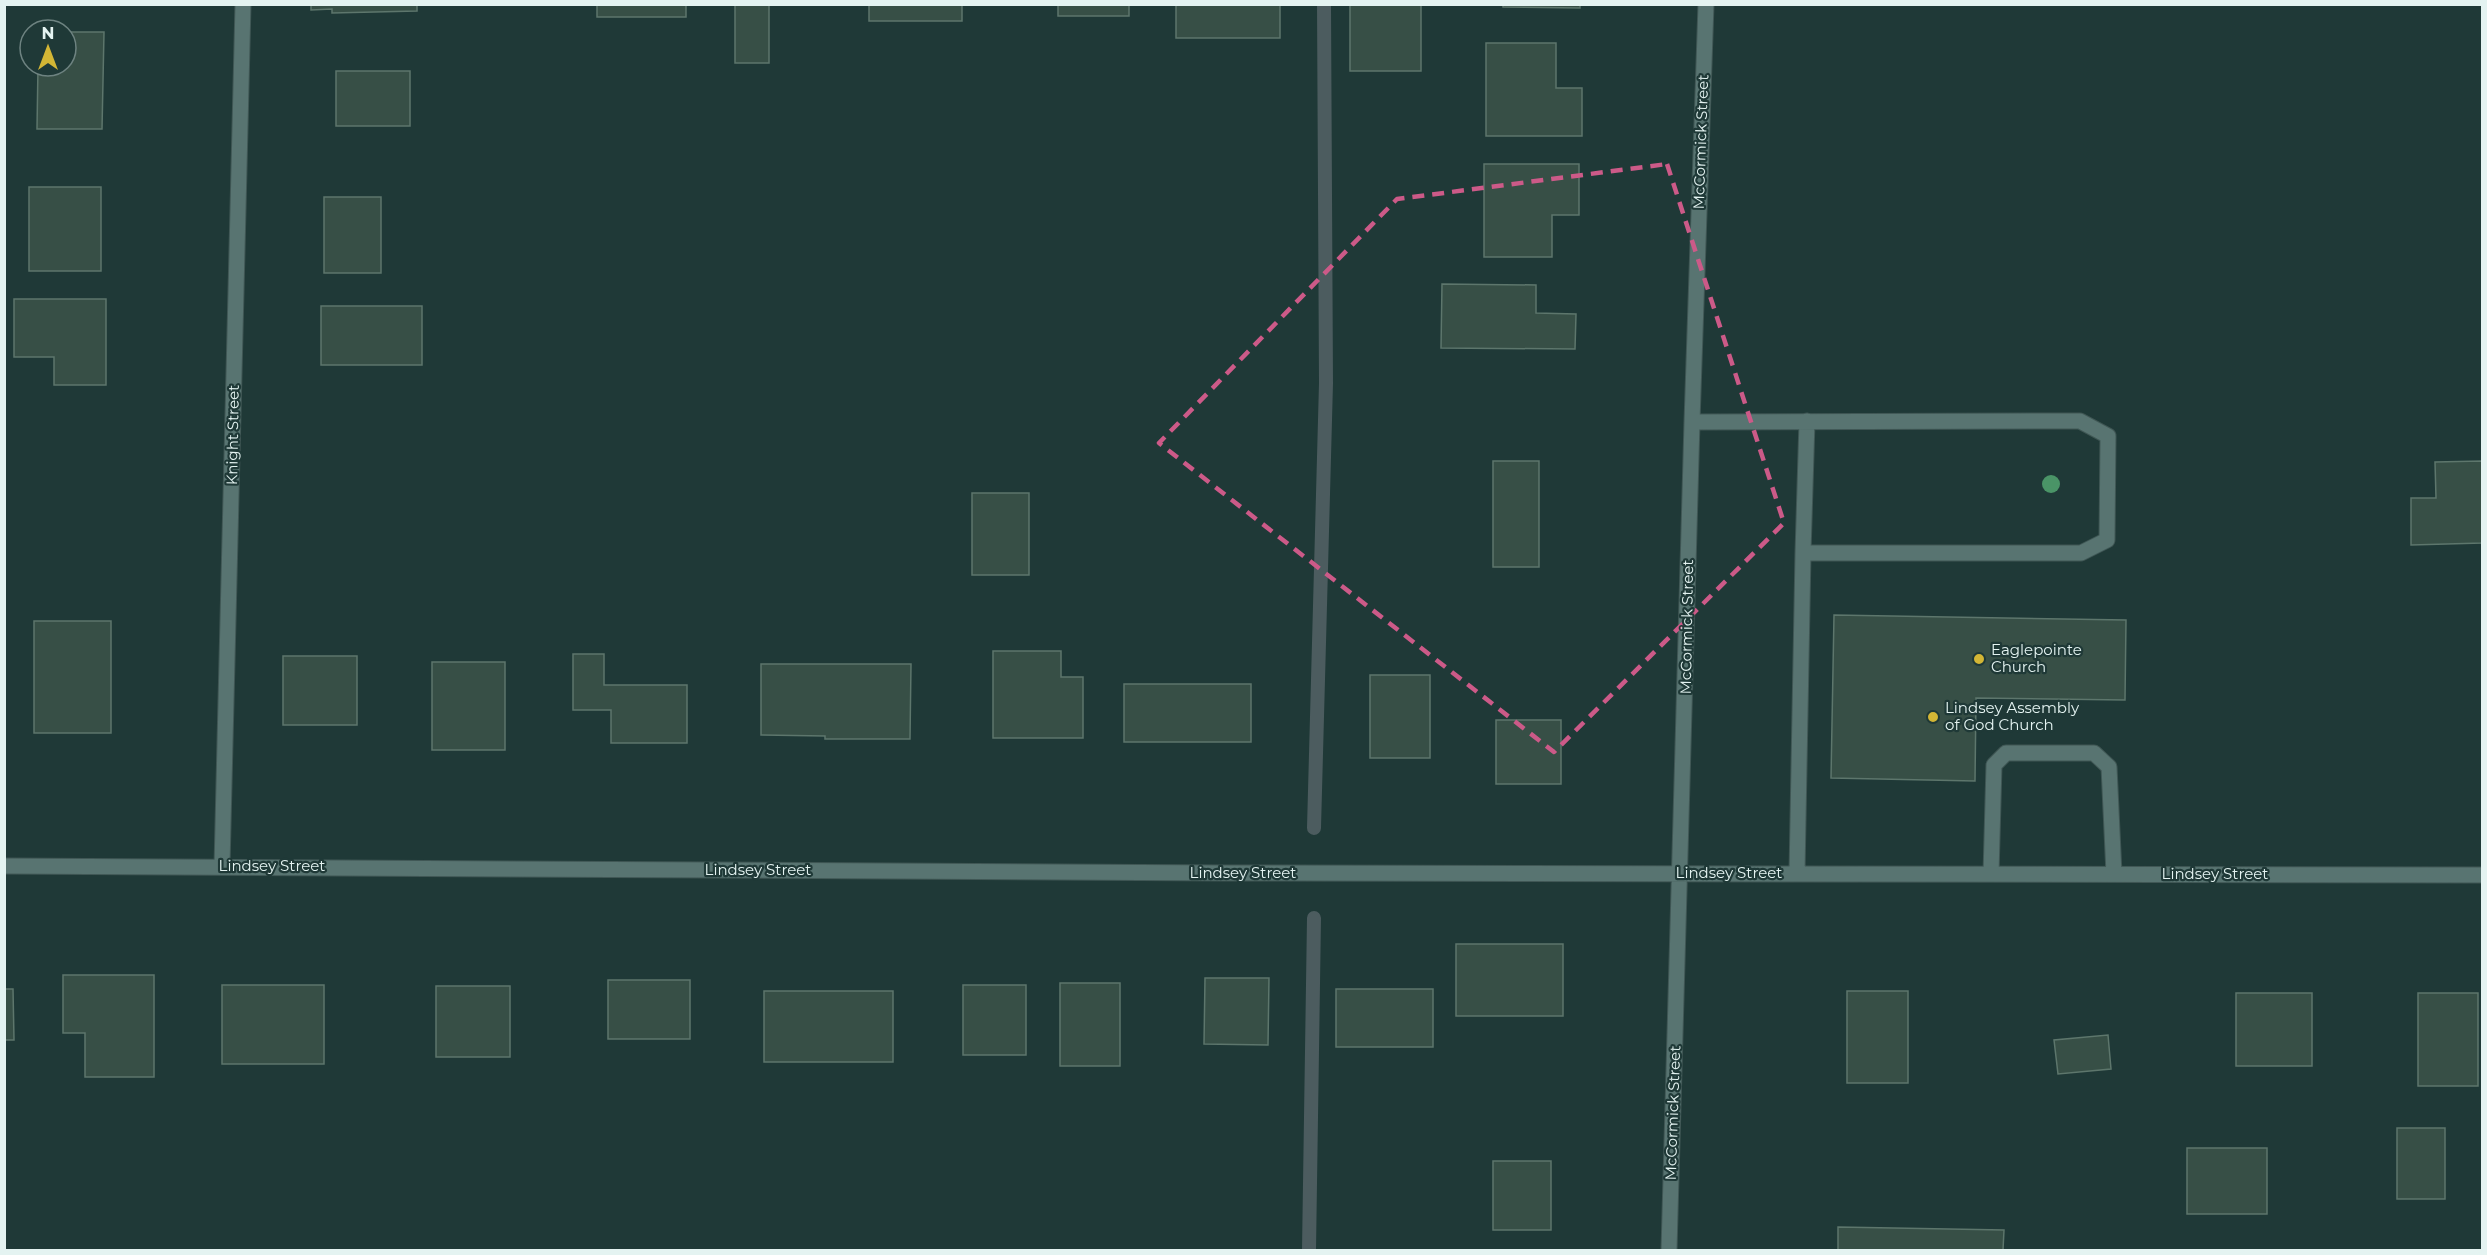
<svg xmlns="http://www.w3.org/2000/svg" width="2487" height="1255" font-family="Montserrat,sans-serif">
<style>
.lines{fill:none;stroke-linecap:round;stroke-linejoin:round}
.stream{stroke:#4c5c5f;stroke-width:14}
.building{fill:#374f46;stroke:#5d766c;stroke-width:1.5}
.minor-casing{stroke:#405755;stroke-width:17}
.minor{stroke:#587471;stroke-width:15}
.tree{fill:#4a9467}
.marked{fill:none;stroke:#cc5a88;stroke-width:4.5;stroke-dasharray:12 8;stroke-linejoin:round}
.poi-dot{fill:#d3b635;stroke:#1f3937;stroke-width:2}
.labels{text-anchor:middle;stroke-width:4.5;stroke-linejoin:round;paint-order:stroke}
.street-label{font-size:15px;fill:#e4f3f1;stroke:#1f3937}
.poi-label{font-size:15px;fill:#e4f3f1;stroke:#1f3937;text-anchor:start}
</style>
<rect width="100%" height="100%" fill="#1f3937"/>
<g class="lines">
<path class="stream" d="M1314,828L1326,383L1324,4
M1309,1250L1314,918"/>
</g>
<path class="building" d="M311,4H417V11L332,13V9L311,10Z
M597,4H686V17H597Z
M735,4H769V63H735Z
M869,4H962V21H869Z
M1058,4H1129V16H1058Z
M1176,4H1280V38H1176Z
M1350,4H1421V71H1350Z
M1503,4H1580V8L1503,7Z
M66,32H104L102,129H37L38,66H66Z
M1486,43H1556V88H1582V136H1486Z
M336,71H410V126H336Z
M1484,164H1579V215H1552V257H1484Z
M29,187H101V271H29Z
M324,197H381V273H324Z
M1442,284L1536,285V313L1576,314L1575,349L1441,348Z
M14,299H106V385H54V357H14Z
M321,306H422V365H321Z
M1493,461H1539V567H1493Z
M2482,461V543L2411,545V498H2436L2435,462Z
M972,493H1029V575H972Z
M1834,615L2126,620L2125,700L1976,698L1975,781L1831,778Z
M34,621H111V733H34Z
M993,651H1061V677H1083V738H993Z
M573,654H604V685H687V743H611V710H573Z
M283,656H357V725H283Z
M432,662H505V750H432Z
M761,664H911L910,739H825V736L761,735Z
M1370,675H1430V758H1370Z
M1124,684H1251V742H1124Z
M1496,720H1561V784H1496Z
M1456,944H1563V1016H1456Z
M63,975H154V1077H85V1033H63Z
M1205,978H1269L1268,1045L1204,1044Z
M608,980H690V1039H608Z
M1060,983H1120V1066H1060Z
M222,985H324V1064H222Z
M963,985H1026V1055H963Z
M436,986H510V1057H436Z
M4,989H13L14,1040H4Z
M1336,989H1433V1047H1336Z
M764,991H893V1062H764Z
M1847,991H1908V1083H1847Z
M2236,993H2312V1066H2236Z
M2418,993H2478V1086H2418Z
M2108,1035L2111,1069L2058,1074L2054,1040Z
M2397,1128H2445V1199H2397Z
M2187,1148H2267V1214H2187Z
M1493,1161H1551V1230H1493Z
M1838,1227L2004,1230L2003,1250H1838Z"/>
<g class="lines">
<defs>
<path id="minor" d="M1692,422L2080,421L2108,436L2107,540L2081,553H1803L1807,421
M4,866L1223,873L2482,875
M222,866L243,4
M1797,873L1803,553
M1991,874L1994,765L2006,753H2094L2109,767L2114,874
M1669,1250L1692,422L1706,4"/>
</defs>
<use href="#minor" class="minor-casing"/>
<use href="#minor" class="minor"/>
</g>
<circle class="tree" cx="2051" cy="484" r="9"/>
<path class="marked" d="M1667,164L1784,523L1554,752L1159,443L1397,199Z"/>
<g class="poi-dot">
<circle cx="1979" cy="659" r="6"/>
<circle cx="1933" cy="717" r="6"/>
</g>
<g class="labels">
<g class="street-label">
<text transform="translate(1701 142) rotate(-88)" y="5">McCormick Street</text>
<text transform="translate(233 435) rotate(-89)" y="5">Knight Street</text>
<text transform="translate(1687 627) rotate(-89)" y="5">McCormick Street</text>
<text x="272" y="871">Lindsey Street</text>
<text x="758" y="875">Lindsey Street</text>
<text x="1243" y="878">Lindsey Street</text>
<text x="1729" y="878">Lindsey Street</text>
<text x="2215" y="879">Lindsey Street</text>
<text transform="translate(1673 1113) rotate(-88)" y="5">McCormick Street</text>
</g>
<g class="poi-label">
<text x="1991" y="655">Eaglepointe<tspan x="1991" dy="17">Church</tspan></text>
<text x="1945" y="713">Lindsey Assembly<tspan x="1945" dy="17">of God Church</tspan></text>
</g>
</g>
<rect width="2487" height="1255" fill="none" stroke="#e4f3f1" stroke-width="12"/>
<g transform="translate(48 48)"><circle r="28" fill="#1f3937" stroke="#6e8381" stroke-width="1.5"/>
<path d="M0-4.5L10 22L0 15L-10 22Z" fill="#d3b635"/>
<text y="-9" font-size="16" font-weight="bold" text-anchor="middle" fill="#e4f3f1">N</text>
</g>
</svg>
